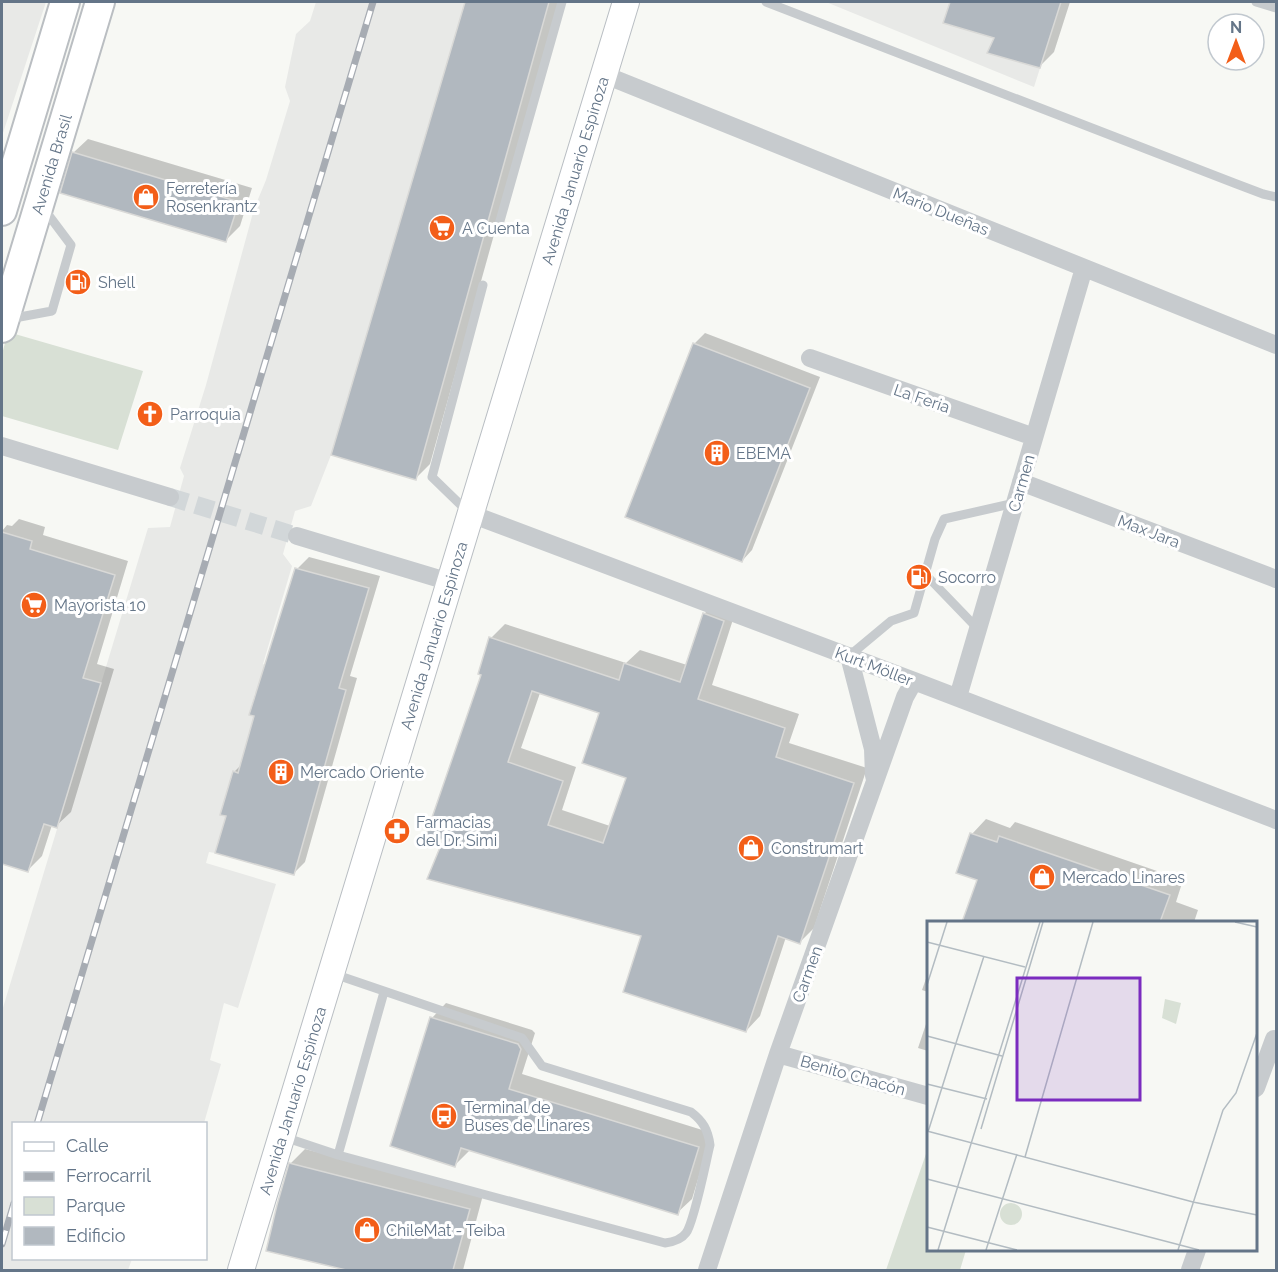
<svg xmlns="http://www.w3.org/2000/svg" width="1278" height="1272" font-family="Raleway,sans-serif">
<style>
.built{fill:#e8e9e7}
.green{fill:#d8e0d5}
.shadow{fill:#0003;fill-rule:evenodd}
.building{fill:#b1b8bf;stroke:#d9d9d7;stroke-width:1.5;fill-rule:evenodd}
.lines{fill:none;stroke-linecap:round;stroke-linejoin:round}
.street-tunnel{stroke:#d2d7d9;stroke-width:18;stroke-dasharray:18 9;stroke-linecap:butt}
.secondary-casing{stroke:#b9bec3;stroke-width:28}
.primary-casing{stroke:#babec2;stroke-width:32}
.lane{stroke:#c7cbce;stroke-width:9}
.street{stroke:#c7cbce;stroke-width:18}
.secondary{stroke:#fff;stroke-width:26}
.primary{stroke:#fff;stroke-width:28}
.rail-casing{stroke:#a7acb3;stroke-width:7}
.rail{stroke:#fff;stroke-width:4.5;stroke-dasharray:14;stroke-linecap:butt}
.labels{text-anchor:middle;stroke-width:6;stroke-linejoin:round;paint-order:stroke}
.street-label{font-size:16px;fill:#647588;stroke:#fff}
.poi-label{font-size:16px;fill:#647588;stroke:#fff;text-anchor:start}
.inset-road{fill:none;stroke:#b3bcc2;stroke-width:1.5}
.view{fill:#7b2cbf;fill-opacity:0.15;stroke:#7b2cbf;stroke-width:3}
.inset-edge{fill:none;stroke:#647588;stroke-width:3}
</style>
<rect width="100%" height="100%" fill="#f7f8f4"/>
<path class="built" d="M2,2H46L2,136Z
M316,2H465L331,455L311,506L295,511L283,554L292,566L263,664L269,667L261,694L255,693L249,714L254,716L238,773L233,771L220,814L226,816L215,853L209,852L206,863L276,884L238,1008L224,1003L210,1060L221,1064L204,1123L14,1124V1258L132,1259L128,1270H2V1011L148,528L170,527L184,476L180,468L206,385L254,209L266,180L290,101L285,87L296,34L310,21Z
M826,2H1061L1034,87Z"/>
<path class="green" d="M8,332L143,371L118,450L2,416V354Z
M928,1148V1250H966L960,1270H886Z"/>
<path class="shadow" d="M467,2H559L430,464L416,478L333,454Z
M951,2H1070L1054,52L1039,67L996,37L945,22Z
M88,139L252,188L240,226L226,240L73,153Z
M705,333L820,377L752,550L742,561L694,344Z
M19,519L45,527L43,535L128,561L97,664L114,669L71,812L56,826L52,825L42,856L28,870L2,862V531L7,525L12,526Z
M309,557L380,576L350,676L357,678L305,862L293,874L234,772L243,763L297,569Z
M718,600L737,607L712,685L799,714L789,743L867,768L814,928L800,942L786,937L760,1016L746,1031L643,935L445,840L491,638L505,624L626,663L640,650L687,665L704,614ZM540,693L600,712L628,777L610,826L562,810L576,767L521,748Z
M986,819L1010,828L1015,822L1183,880L1176,902L1198,910L1194,922H964L979,879L972,834Z
M928,973V992L922,990Z
M446,1003L532,1030L535,1033L522,1074L712,1133L692,1199L677,1213L470,1150L455,1165L432,1018Z
M928,1018V1051L918,1048Z
M305,1149L483,1195L463,1270H353L268,1250L290,1164Z"/>
<path class="building" d="M465,2H549L416,480L331,455Z
M950,2H1061L1040,68L987,53L994,38L943,23Z
M72,152L239,202L226,242L60,193Z
M693,343L810,388L742,562L625,517Z
M2,532L32,541L30,549L115,575L83,678L101,683L57,828L44,824L28,872L2,864Z
M295,568L369,588L339,688L346,690L294,875L215,853L226,816L220,815L233,771L238,773L254,716L249,715Z
M703,613L724,621L698,699L785,728L776,757L854,783L800,944L778,936L746,1032L623,992L641,936L427,879L443,840L426,835L481,675L478,674L489,637L619,680L624,663L680,682ZM532,691L599,713L582,763L626,778L603,843L548,825L563,781L508,762Z
M970,833L997,842L999,836L1170,895L1160,922H962L977,880L956,873Z
M430,1017L518,1044L521,1049L509,1089L699,1147L678,1215L461,1148L455,1167L390,1146Z
M289,1163L470,1209L453,1270H346L266,1251L277,1205Z"/>
<g class="lines">
<path class="street-tunnel" d="M170,497L297,536"/>
<defs>
<g id="secondary">
<path id="s1" d="M241,1270L626,2"/>
</g>
<g id="primary">
<path d="M2,211L65,2"/>
<path id="s2" d="M2,328L100,2"/>
</g>
</defs>
<use href="#secondary" class="secondary-casing"/>
<use href="#primary" class="primary-casing"/>
<path class="lane" d="M766,2L1234,183L1263,194L1276,197
M1256,2L1276,8
M498,228L562,2
M9,319L52,311L71,245L44,209
M467,511L432,477L483,285
M925,574L978,629
M849,656L891,621L914,613L935,539L944,519L1015,503
M284,1137L338,1155L665,1243C673,1242 681,1240 686,1233C694,1223 706,1161 710,1145C708,1130 703,1121 691,1112L542,1066L522,1038L334,974
M338,1155L384,992"/>
<path class="street" d="M605,75L1276,345
M810,358L1034,437
M2,446L170,497
M1021,482L1276,579
M471,514L914,681L1276,820
M297,536L450,582
M849,656L873,749L874,776
M958,697L1084,268
M778,1054L928,1096
M1256,1088L1274,1039
M707,1270L778,1054L905,697L914,681
M1190,1270L1197,1250"/>
<use href="#secondary" class="secondary"/>
<use href="#primary" class="primary"/>
<defs>
<path id="rail" d="M37,1124L373,2
M2,1244L14,1203"/>
</defs>
<use href="#rail" class="rail-casing"/>
<use href="#rail" class="rail"/>
</g>
<defs>
<symbol id="shop-disc" viewBox="-11 -11 22 22"><circle r="9.5" fill="#f35e18" stroke="#fff"/><path d="M-5-2.5h2.3a2.7 3.5 0 0 1 5.4 0H5L5.5 6h-11ZM-1.5-2.5h3a1.5 2.3 0 0 0-3 0Z" fill="#fff"/></symbol>
<symbol id="supermarket-disc" viewBox="-11 -11 22 22"><circle r="9.5" fill="#f35e18" stroke="#fff"/><path d="M-6-5.5h2.5l.6 2H6L4.5 2H-2.5L-4.4-4H-6ZM-1.5 3.2a1.3 1.3 0 1 0 .1 0ZM3 3.2a1.3 1.3 0 1 0 .1 0Z" fill="#fff"/></symbol>
<symbol id="fuel-disc" viewBox="-11 -11 22 22"><circle r="9.5" fill="#f35e18" stroke="#fff"/><path d="M-5.5-6h7V0h2V4h1.3V-2.5L3-4.5l.8-.8L6-3V5H2.5V1h-1V6h-7ZM-4.2-4.7v3.2H.2V-4.7Z" fill="#fff"/></symbol>
<symbol id="church-disc" viewBox="-11 -11 22 22"><circle r="9.5" fill="#f35e18" stroke="#fff"/><path d="M-1.2-6h2.4v3.5h3.3v2.4h-3.3V6h-2.4V-.1h-3.3v-2.4h3.3Z" fill="#fff"/></symbol>
<symbol id="building-disc" viewBox="-11 -11 22 22"><circle r="9.5" fill="#f35e18" stroke="#fff"/><path d="M-4-6H4V6H1V3H-1V6H-4ZM-2.5-4.3h1.7v1.8h-1.7ZM.8-4.3h1.7v1.8H.8ZM-2.5-1h1.7V.8h-1.7ZM.8-1h1.7V.8H.8Z" fill="#fff"/></symbol>
<symbol id="pharmacy-disc" viewBox="-11 -11 22 22"><circle r="9.5" fill="#f35e18" stroke="#fff"/><path d="M-2-6h4v4h4v4h-4v4h-4v-4h-4v-4h4Z" fill="#fff"/></symbol>
<symbol id="bus-disc" viewBox="-11 -11 22 22"><circle r="9.5" fill="#f35e18" stroke="#fff"/><path d="M-5-6H5V4H4V6H2V4H-2V6H-4V4H-5ZM-3.5-4V0h7V-4ZM-3.5 1.2v1.5H-2V1.2ZM2 1.2v1.5H3.5V1.2Z" fill="#fff"/></symbol>
</defs>
<g fill-rule="evenodd">
<use href="#shop-disc" x="131" y="182" width="30" height="30"/>
<use href="#supermarket-disc" x="427" y="213" width="30" height="30"/>
<use href="#fuel-disc" x="63" y="267" width="30" height="30"/>
<use href="#church-disc" x="135" y="399" width="30" height="30"/>
<use href="#building-disc" x="702" y="438" width="30" height="30"/>
<use href="#fuel-disc" x="904" y="562" width="30" height="30"/>
<use href="#supermarket-disc" x="19" y="590" width="30" height="30"/>
<use href="#building-disc" x="266" y="757" width="30" height="30"/>
<use href="#pharmacy-disc" x="382" y="816" width="30" height="30"/>
<use href="#shop-disc" x="736" y="833" width="30" height="30"/>
<use href="#shop-disc" x="1027" y="862" width="30" height="30"/>
<use href="#bus-disc" x="429" y="1101" width="30" height="30"/>
<use href="#shop-disc" x="352" y="1215" width="30" height="30"/>
</g>
<g class="labels">
<g class="street-label">
<text dy="6" stroke="none"><textPath href="#s2" startOffset="171">Avenida Brasil</textPath></text>
<text dy="6" stroke="none"><textPath href="#s1" startOffset="1149">Avenida Januario Espinoza</textPath></text>
<text transform="translate(941 211) rotate(22)" y="6">Mario Dueñas</text>
<text transform="translate(922 398) rotate(19)" y="6">La Feria</text>
<text transform="translate(1021 483) rotate(-74)" y="6">Carmen</text>
<text transform="translate(1149 531) rotate(21)" y="6">Max Jara</text>
<text dy="6" stroke="none"><textPath href="#s1" startOffset="663">Avenida Januario Espinoza</textPath></text>
<text transform="translate(874 666) rotate(21)" y="6">Kurt Möller</text>
<text transform="translate(807 974) rotate(-70)" y="6">Carmen</text>
<text transform="translate(853 1075) rotate(16)" y="6">Benito Chacón</text>
<text dy="6" stroke="none"><textPath href="#s1" startOffset="177">Avenida Januario Espinoza</textPath></text>
</g>
<g class="poi-label">
<text x="166" y="194">Ferretería<tspan x="166" dy="18">Rosenkrantz</tspan></text>
<text x="462" y="234">A Cuenta</text>
<text x="98" y="288">Shell</text>
<text x="170" y="420">Parroquia</text>
<text x="736" y="459">EBEMA</text>
<text x="938" y="583">Socorro</text>
<text x="54" y="611">Mayorista 10</text>
<text x="300" y="778">Mercado Oriente</text>
<text x="416" y="828">Farmacias<tspan x="416" dy="18">del Dr. Simi</tspan></text>
<text x="771" y="854">Construmart</text>
<text x="1062" y="883">Mercado Linares</text>
<text x="464" y="1113">Terminal de<tspan x="464" dy="18">Buses de Linares</tspan></text>
<text x="386" y="1236">ChileMat - Teiba</text>
</g>
</g>
<g transform="translate(927 921)">
<rect width="330" height="330" fill="#f7f8f4"/>
<path d="M238,78L254,82L249,103L235,97ZM73 293a11 11 0 1 1 22 0a11 11 0 1 1-22 0Z" fill="#d8e0d5"/>
<path class="inset-road" d="M308,1L330,6M0,21L98,46M0,64L20,1M0,115L75,135M29,122L57,35M0,163L60,178M54,208L116,1M0,210L266,281M1,211L29,122M98,236L166,1M0,258L253,324M266,281L330,294M0,306L90,329M253,324L272,329M11,329L113,1M59,329L90,233M251,329L296,189L309,172L330,112"/>
<path class="view" d="M90,57H213V179H90Z"/>
<rect width="330" height="330" class="inset-edge"/>
</g>
<rect width="1278" height="1272" fill="none" stroke="#647588" stroke-width="6"/>
<rect x="12" y="1122" width="195" height="138" fill="#ffffff" stroke="#c1c8cf" stroke-width="1.5"/>
<rect x="24" y="1142" width="30" height="9" fill="#ffffff" stroke="#c1c8cf" stroke-width="1.5"/>
<text x="66" y="1152" font-size="18" fill="#647588">Calle</text>
<rect x="24" y="1172" width="30" height="9" fill="#a7acb3" stroke="#c1c8cf" stroke-width="1.5"/>
<text x="66" y="1182" font-size="18" fill="#647588">Ferrocarril</text>
<rect x="24" y="1197" width="30" height="18" fill="#d8e0d5" stroke="#c1c8cf" stroke-width="1.5"/>
<text x="66" y="1212" font-size="18" fill="#647588">Parque</text>
<rect x="24" y="1227" width="30" height="18" fill="#b1b8bf" stroke="#c1c8cf" stroke-width="1.5"/>
<text x="66" y="1242" font-size="18" fill="#647588">Edificio</text>
<g transform="translate(1236 42)"><circle r="28" fill="#ffffff" stroke="#c1c8cf" stroke-width="1.5"/>
<path d="M0-4.5L10 22L0 15L-10 22Z" fill="#f35e18"/>
<text y="-9" font-size="16" font-weight="bold" text-anchor="middle" fill="#647588">N</text>
</g>
</svg>
